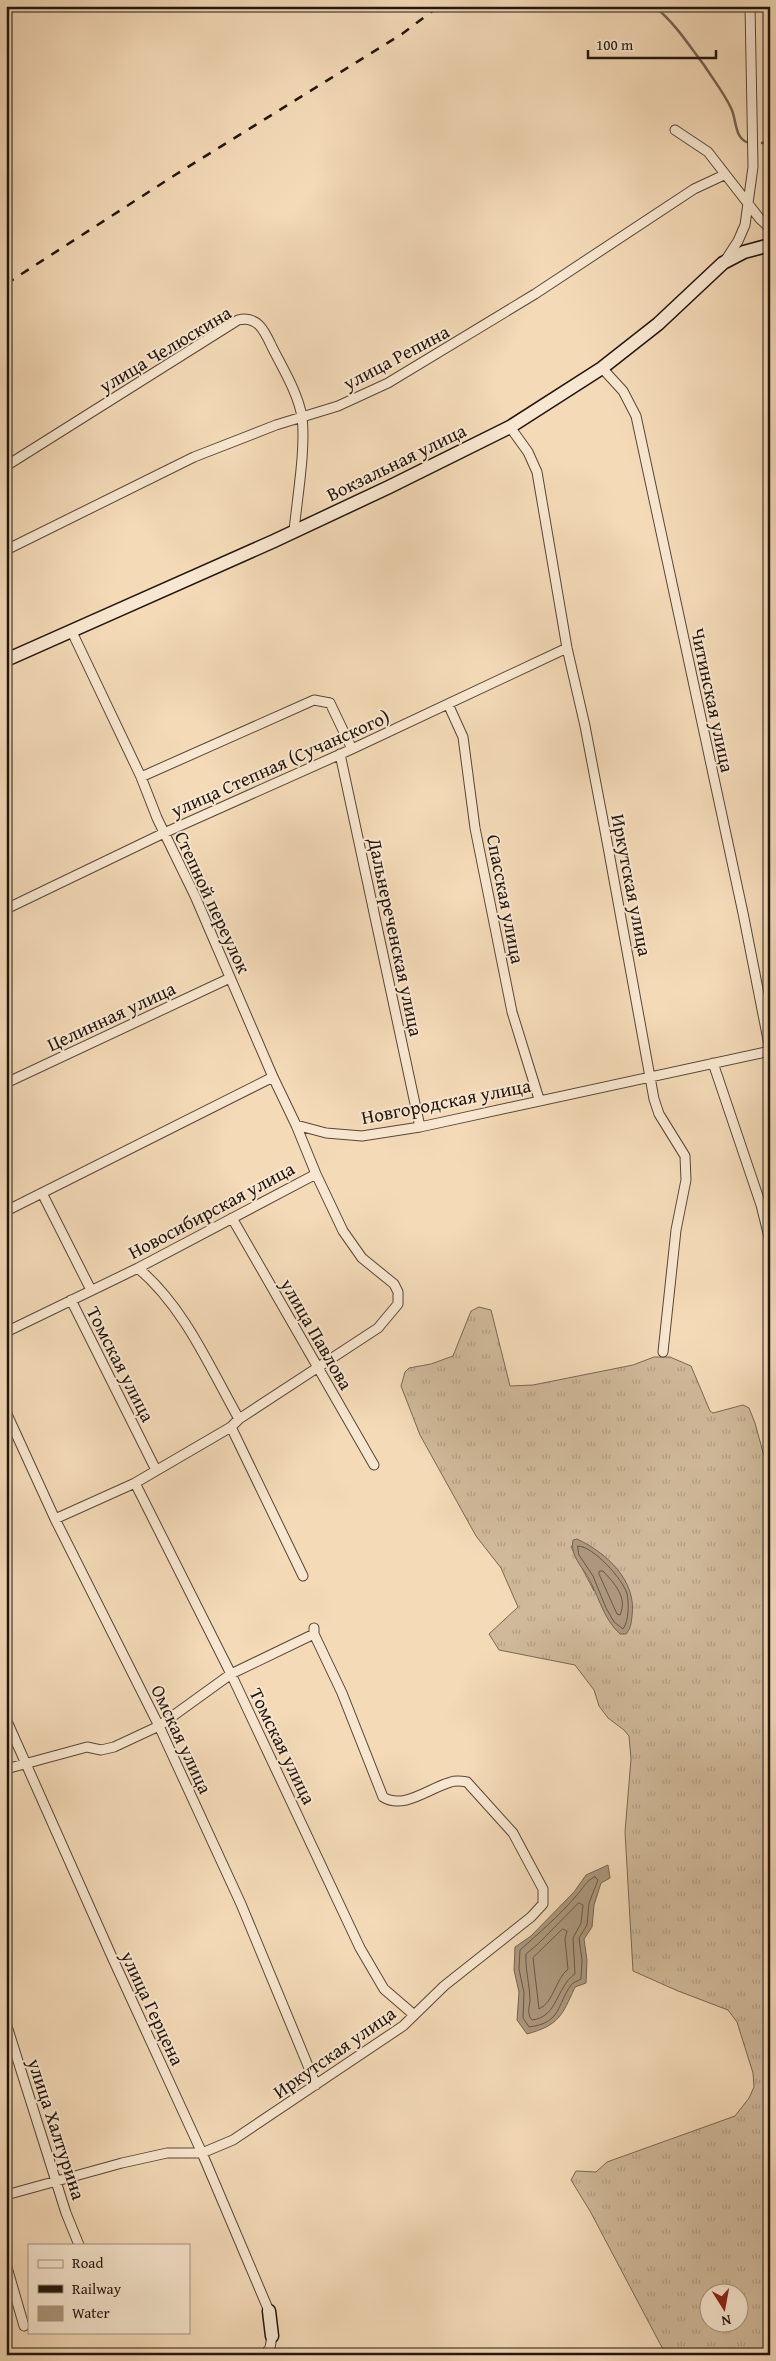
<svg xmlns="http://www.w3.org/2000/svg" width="776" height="2361" font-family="'Gentium Book Plus',serif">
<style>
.grass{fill:url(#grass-tufts);stroke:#786854;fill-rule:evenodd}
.water{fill:#ac977d;stroke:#746350}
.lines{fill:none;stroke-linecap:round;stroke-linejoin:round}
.shore{stroke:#665645;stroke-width:1}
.stream{stroke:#746350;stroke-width:2.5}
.street-casing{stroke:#564738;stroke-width:11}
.secondary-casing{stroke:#21160d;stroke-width:15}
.street{stroke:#f8e7d0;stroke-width:9}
.secondary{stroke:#f8e7d0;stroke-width:12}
.rail{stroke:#21160d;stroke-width:2.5;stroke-dasharray:9 9;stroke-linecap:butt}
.labels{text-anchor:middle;stroke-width:4;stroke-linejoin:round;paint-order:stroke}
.street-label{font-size:19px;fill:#21160d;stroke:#f8e7d0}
</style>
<defs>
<pattern id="grass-tufts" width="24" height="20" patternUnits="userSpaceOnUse" patternTransform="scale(1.25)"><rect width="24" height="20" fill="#d0b99a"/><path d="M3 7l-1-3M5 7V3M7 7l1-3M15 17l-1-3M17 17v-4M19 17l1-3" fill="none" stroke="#b29e84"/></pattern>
</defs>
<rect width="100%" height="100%" fill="#f4dab7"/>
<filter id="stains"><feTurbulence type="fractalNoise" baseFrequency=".004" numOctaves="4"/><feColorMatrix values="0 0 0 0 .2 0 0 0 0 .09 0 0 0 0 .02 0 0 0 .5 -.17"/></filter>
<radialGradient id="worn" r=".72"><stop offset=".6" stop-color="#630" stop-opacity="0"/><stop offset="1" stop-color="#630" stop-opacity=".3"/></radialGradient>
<path class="grass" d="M479,1307L491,1310L510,1386L533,1385L633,1365L654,1357H670L691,1366L710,1411L713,1413L743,1405L749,1408L755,1423L770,1478V1796H767V1807L770,1812L768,2355H666L590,2211L571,2180L576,2171L596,2172L607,2162L735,2116L749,2098L754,2087L753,2073L737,2022L728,2010L678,1991L633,1971L625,1832L631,1759L629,1736L624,1730L608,1718L599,1706L594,1690L575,1665L499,1650L489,1634L518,1607L501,1568L476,1536L420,1435L401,1386L405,1372L409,1368L431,1364L453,1356L471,1311ZM577,1539L594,1591L571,1547ZM708,2294H738V2324H708Z"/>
<path class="water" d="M577,1539C607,1553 637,1581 632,1616C631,1624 631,1628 626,1634H620C603,1618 600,1599 589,1579C582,1566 570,1556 573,1540Z
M608,1865L610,1878L601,1883L594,1905L592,1927L584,1939L587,1960L586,1983L575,1987C562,2016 559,2025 527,2034L517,2020L519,1992L514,1970L515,1947L531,1936L574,1892L586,1875Z"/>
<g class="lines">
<path class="shore" d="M578,1546C593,1546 623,1579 627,1594C629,1603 629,1621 623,1629L614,1622L606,1608L593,1576L579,1555Z
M600,1571H603C614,1583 628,1597 620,1615L617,1614L599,1574Z
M595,1877L598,1880L589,1903L587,1925L579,1938L582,1960L581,1979C578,1981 573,1982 571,1985C557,2004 562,2023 529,2027L523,2018L524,1993L519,1969L520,1950C539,1933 559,1916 576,1896C583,1889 586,1880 595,1877Z
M579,1903L583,1905L581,1923L573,1938L575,1974C556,1987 558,2017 532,2020C527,2015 529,2008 530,2001C530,1985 525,1970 526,1954L538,1944Z
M563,1929L567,1931L565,1939L568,1969C555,1980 554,2002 539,2009L533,1958Z"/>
<path class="stream" d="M654,6C675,23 688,44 704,65C713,79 724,93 731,108C737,120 734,139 749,143
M762,143L770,141"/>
<defs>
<path id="street" d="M675,130L708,152L760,219L770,228
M725,261L738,241L745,225L753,167L750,6
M602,368L623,391L636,416L743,913L770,1050
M510,427L528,452L537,472L567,648L585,726L606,836L654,1099L659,1114L685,1156L686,1180L676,1230L663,1352
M6,466L238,320C258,315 265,332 272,347C283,369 298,393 302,417C306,448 297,499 294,531
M6,550L194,457L276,425L338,406L388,383L535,294L694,189L724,175
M72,632L141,777L157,818L195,896L273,1077
M448,704L463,737L475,828L512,1012L539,1099
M340,754L420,1127
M141,777L314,700L330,703L352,749
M6,909L164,833L352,749L567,648
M713,1063L761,1205L770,1241
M6,1083L230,978
M296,1125L316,1174
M42,1193L91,1290
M6,1211L273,1077L296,1125L326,1133L362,1136L420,1127L770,1051
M232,1218L374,1465
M138,1268C185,1308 209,1366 239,1419
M71,1300L156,1470
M6,1332L138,1268L316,1174L343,1231L362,1258L394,1284L398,1292V1304L378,1328L239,1419L231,1427L135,1483L55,1519
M6,1412L55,1519L159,1726L241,1904L316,2085
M231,1427L303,1576
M135,1483L231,1674L360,1948L384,1989L413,2014
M6,1719L112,1957L202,2153L269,2311
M6,1769L87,1747L101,1750L114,1747L159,1726L231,1674L314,1634
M6,2023L66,2213L79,2245
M6,2195L122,2163L167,2153H202L233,2140L403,2026L444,1986L531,1917L543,1904V1889L513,1833L467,1782C462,1781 456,1780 451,1782C429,1788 404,1810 383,1797L342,1693L314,1634V1628
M6,2264L24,2326
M264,2355L270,2348L272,2336"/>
<path id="secondary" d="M6,660L274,541L389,487L510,427L602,368L658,324L723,263L744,252L770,245
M269,2311L272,2336"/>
</defs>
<use href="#street" class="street-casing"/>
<use href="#secondary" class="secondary-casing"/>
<use href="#street" class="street"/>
<use href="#secondary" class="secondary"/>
<path class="rail" d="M6,284L175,175L402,34L439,6"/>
</g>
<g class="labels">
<g class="street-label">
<text transform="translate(165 349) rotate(-31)" y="7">улица Челюскина</text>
<text transform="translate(396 357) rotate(-28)" y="7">улица Репина</text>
<text transform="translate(396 462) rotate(-26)" y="7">Вокзальная улица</text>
<text transform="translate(713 700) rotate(78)" y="7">Читинская улица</text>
<text transform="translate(280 763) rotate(-24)" y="7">улица Степная (Сучанского)</text>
<text transform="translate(632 885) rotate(79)" y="7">Иркутская улица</text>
<text transform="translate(506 899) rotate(79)" y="7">Спасская улица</text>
<text transform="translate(213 902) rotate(65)" y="7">Степной переулок</text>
<text transform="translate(396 937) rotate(78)" y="7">Дальнереченская улица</text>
<text transform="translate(111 1016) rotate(-25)" y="7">Целинная улица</text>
<text transform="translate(446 1101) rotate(-11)" y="7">Новгородская улица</text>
<text transform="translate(211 1210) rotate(-28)" y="7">Новосибирская улица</text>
<text transform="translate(317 1334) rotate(60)" y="7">улица Павлова</text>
<text transform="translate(121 1364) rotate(63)" y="7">Томская улица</text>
<text transform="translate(182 1739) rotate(65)" y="7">Омская улица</text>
<text transform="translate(283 1746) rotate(64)" y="7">Томская улица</text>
<text transform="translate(153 2008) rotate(65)" y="7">улица Герцена</text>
<text transform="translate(334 2052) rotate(-35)" y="7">Иркутская улица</text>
<text transform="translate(57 2129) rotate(72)" y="7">улица Халтурина</text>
</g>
</g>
<rect width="776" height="2361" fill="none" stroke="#f4dab7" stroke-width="25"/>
<rect x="8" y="8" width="761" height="2346" fill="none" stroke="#21160d" stroke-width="2.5"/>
<rect x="12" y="12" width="751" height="2336" fill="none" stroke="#21160d"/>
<rect x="28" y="2244" width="162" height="90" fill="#f8e7d0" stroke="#a29382"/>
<rect x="38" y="2260" width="25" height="8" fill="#f8e7d0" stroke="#a29382"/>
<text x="72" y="2268" font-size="15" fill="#21160d">Road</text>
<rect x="38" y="2285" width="25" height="8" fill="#21160d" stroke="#a29382"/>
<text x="72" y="2294" font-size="15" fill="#21160d">Railway</text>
<rect x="38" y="2306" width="25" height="15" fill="#ac977d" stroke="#a29382"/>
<text x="72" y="2318" font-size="15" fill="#21160d">Water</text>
<g transform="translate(724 2308) rotate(169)"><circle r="24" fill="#f8e7d0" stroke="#a29382"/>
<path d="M0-4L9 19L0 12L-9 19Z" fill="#8f2418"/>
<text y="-8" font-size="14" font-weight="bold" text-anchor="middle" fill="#21160d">N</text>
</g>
<path d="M588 50v8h128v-8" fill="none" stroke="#21160d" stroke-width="2.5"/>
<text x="596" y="50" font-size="15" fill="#21160d" stroke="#f8e7d0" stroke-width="4" paint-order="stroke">100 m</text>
<rect width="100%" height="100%" filter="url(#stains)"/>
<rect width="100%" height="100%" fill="url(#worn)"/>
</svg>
